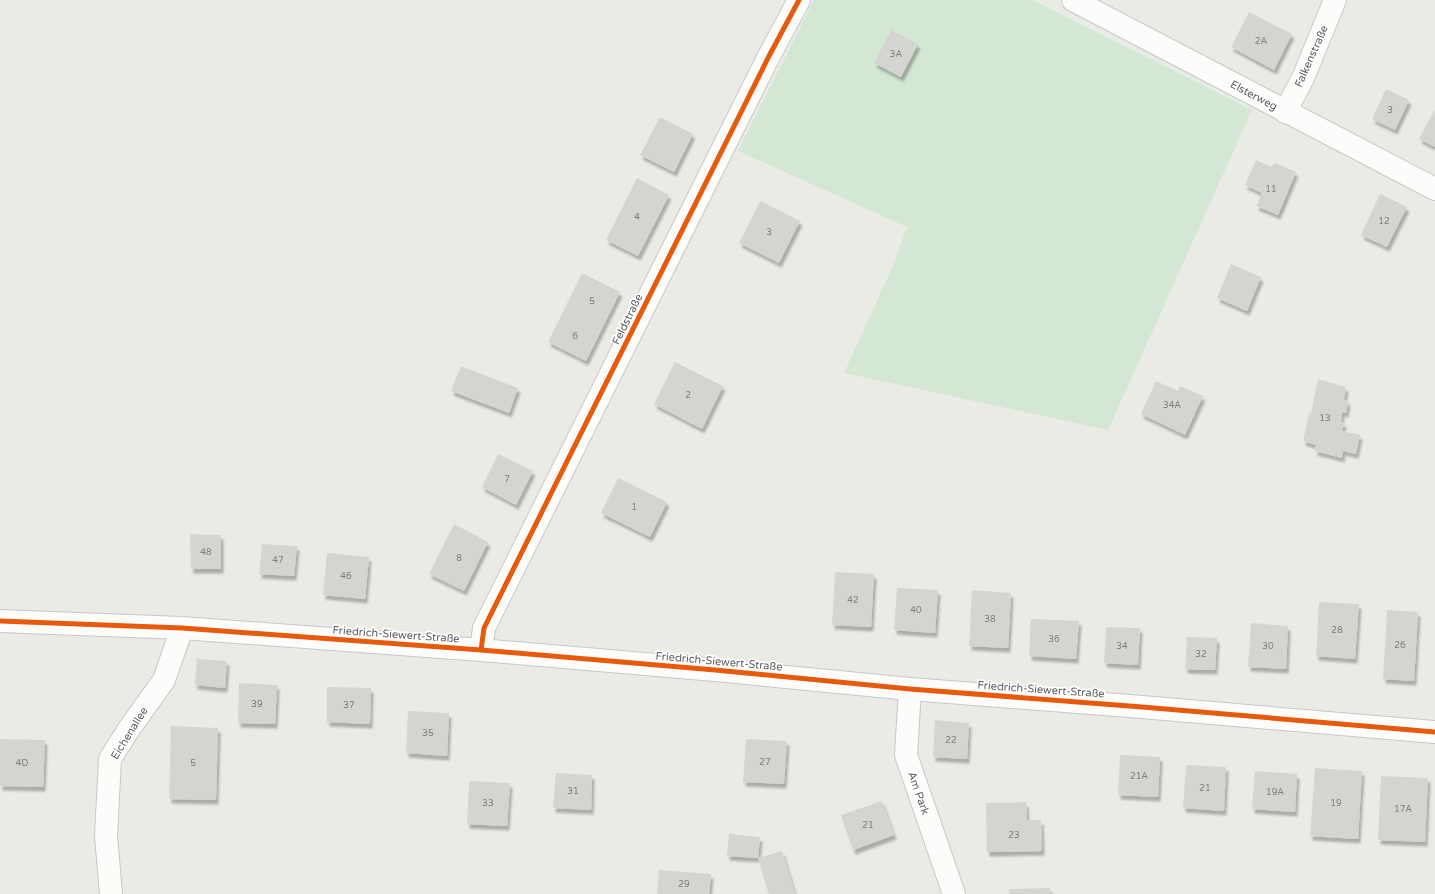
<svg xmlns="http://www.w3.org/2000/svg" width="1435" height="894" font-family="'Varela Round',sans-serif">
<style>
.green{fill:#d4e7d4}
.building{fill:#d5d4d1;filter:url(#shadow)}
.lines{fill:none;stroke-linecap:round;stroke-linejoin:round}
.minor-casing{stroke:#c7c7c7;stroke-width:24}
.minor{stroke:#fcfcfb;stroke-width:22}
.cycleway-casing{stroke:#fff;stroke-width:8}
.cycleway{stroke:#e8590c;stroke-width:5}
.labels{text-anchor:middle;stroke-width:3.5;stroke-linejoin:round;paint-order:stroke}
.number-label{font-size:9px;fill:#7b7d7f}
.street-label{font-size:11px;fill:#5c5f63;stroke:#fff}
</style>
<defs>
<filter id="shadow"><feDropShadow dx="2.5" dy="4.5" stdDeviation="1" flood-color="#0004"/></filter>
</defs>
<rect width="100%" height="100%" fill="#ebebe6"/>
<path class="green" d="M814,0H1033L1252,110L1108,430L844,373L891,270L907,227L738,151Z"/>
<path class="building" d="M1249,12L1292,34L1274,70L1231,47Z
M891,30L918,44L901,77L874,63Z
M1386,89L1409,100L1395,130L1372,119Z
M1435,109V147L1419,139Z
M660,117L693,134L674,172L640,155Z
M1256,160L1272,167L1275,163L1296,172L1278,215L1256,206L1262,193L1245,185Z
M637,178L669,195L638,256L606,240Z
M1380,194L1407,207L1387,247L1361,235Z
M760,201L800,221L779,263L739,243Z
M1231,264L1261,277L1247,311L1217,298Z
M582,273L620,292L586,361L548,342Z
M675,362L723,386L702,429L654,404Z
M461,366L518,388L509,413L451,391Z
M1318,379L1346,387L1344,400L1348,401L1346,413L1342,412L1341,422L1344,423L1342,431L1360,435L1356,454L1343,451L1342,458L1315,451L1316,445L1303,441L1309,413H1311Z
M1156,381L1178,391L1180,386L1203,396L1185,435L1141,414Z
M498,454L533,471L516,505L482,487Z
M618,478L667,502L650,537L601,513Z
M454,524L488,542L464,591L429,574Z
M190,534L221,535V569H191Z
M262,544L297,546L294,576L259,574Z
M327,553L369,557L365,599L323,595Z
M835,572L874,574L871,627L832,625Z
M897,588L938,590L935,633L894,630Z
M972,590L1011,593L1008,648L969,646Z
M1319,602L1359,604L1355,659L1316,656Z
M1387,610L1418,612L1414,681L1383,679Z
M1031,619L1079,621L1076,659L1029,656Z
M1251,623L1288,626L1286,669L1248,667Z
M1106,627L1140,628L1138,665L1104,663Z
M1187,637L1217,638L1215,670L1185,669Z
M197,659L227,661L225,688L195,685Z
M239,683L277,685L275,724L238,723Z
M327,687L371,688L370,724L327,722Z
M408,711L449,713L447,756L406,753Z
M935,720L969,723L967,759L933,757Z
M171,726L218,728L216,800L169,799Z
M0,739L45,740L43,787L0,786Z
M746,739L787,741L784,784L743,782Z
M1120,755L1160,757L1158,797L1118,795Z
M1186,765L1226,767L1224,811L1183,808Z
M1315,768L1362,771L1358,839L1310,836Z
M1255,771L1297,774L1295,812L1252,809Z
M556,773L592,775L591,810L553,808Z
M1381,776L1428,778L1425,842L1378,840Z
M469,781L510,783L507,826L467,824Z
M882,801L894,835L853,850L841,815Z
M1026,802L1027,820H1041L1042,851L987,852L986,803Z
M729,834L760,837L758,858L727,856Z
M782,851L795,894H769L758,858Z
M659,870L711,874L709,894H657Z
M1050,888V894H1010L1009,889Z"/>
<g class="lines">
<defs>
<path id="minor" d="M1073,0L1435,189
M1285,112L1303,78L1335,0
M0,621L182,628L481,650L715,670L910,689L1142,707L1435,732
M481,650L484,628L769,56L799,0
M910,689L906,755L954,894
M111,894L106,836L110,759L129,729L164,680L182,628"/>
</defs>
<use href="#minor" class="minor-casing"/>
<use href="#minor" class="minor"/>
<defs>
<path id="cycleway" d="M0,621L182,628L481,650L715,670L910,689L1142,707L1435,732
M481,650L484,628L769,56L799,0"/>
</defs>
<use href="#cycleway" class="cycleway-casing"/>
<use href="#cycleway" class="cycleway"/>
</g>
<g class="labels">
<g class="number-label">
<text x="1261" y="44">2A</text>
<text x="896" y="57">3A</text>
<text x="1390" y="113">3</text>
<text x="1271" y="192">11</text>
<text x="637" y="220">4</text>
<text x="1384" y="224">12</text>
<text x="769" y="235">3</text>
<text x="592" y="304">5</text>
<text x="575" y="339">6</text>
<text x="688" y="398">2</text>
<text x="1172" y="408">34A</text>
<text x="1325" y="421">13</text>
<text x="507" y="482">7</text>
<text x="634" y="510">1</text>
<text x="206" y="555">48</text>
<text x="459" y="561">8</text>
<text x="278" y="563">47</text>
<text x="346" y="579">46</text>
<text x="853" y="603">42</text>
<text x="916" y="613">40</text>
<text x="990" y="622">38</text>
<text x="1337" y="633">28</text>
<text x="1054" y="642">36</text>
<text x="1400" y="648">26</text>
<text x="1122" y="649">34</text>
<text x="1268" y="649">30</text>
<text x="1201" y="657">32</text>
<text x="257" y="707">39</text>
<text x="349" y="708">37</text>
<text x="428" y="736">35</text>
<text x="951" y="743">22</text>
<text x="765" y="765">27</text>
<text x="22" y="766">4D</text>
<text x="193" y="766">5</text>
<text x="1139" y="779">21A</text>
<text x="1205" y="791">21</text>
<text x="573" y="794">31</text>
<text x="1275" y="795">19A</text>
<text x="488" y="806">33</text>
<text x="1336" y="806">19</text>
<text x="1403" y="812">17A</text>
<text x="868" y="828">21</text>
<text x="1014" y="838">23</text>
<text x="684" y="887">29</text>
</g>
<g class="street-label">
<text transform="translate(1311 56) rotate(-66)" y="4">Falkenstraße</text>
<text transform="translate(1254 95) rotate(28)" y="4">Elsterweg</text>
<text transform="translate(627 319) rotate(-64)" y="4">Feldstraße</text>
<text transform="translate(396 634) rotate(4)" y="4">Friedrich-Siewert-Straße</text>
<text transform="translate(719 661) rotate(5)" y="4">Friedrich-Siewert-Straße</text>
<text transform="translate(1041 689) rotate(4)" y="4">Friedrich-Siewert-Straße</text>
<text transform="translate(129 733) rotate(-58)" y="4">Eichenallee</text>
<text transform="translate(919 793) rotate(71)" y="4">Am Park</text>
</g>
</g>
</svg>
